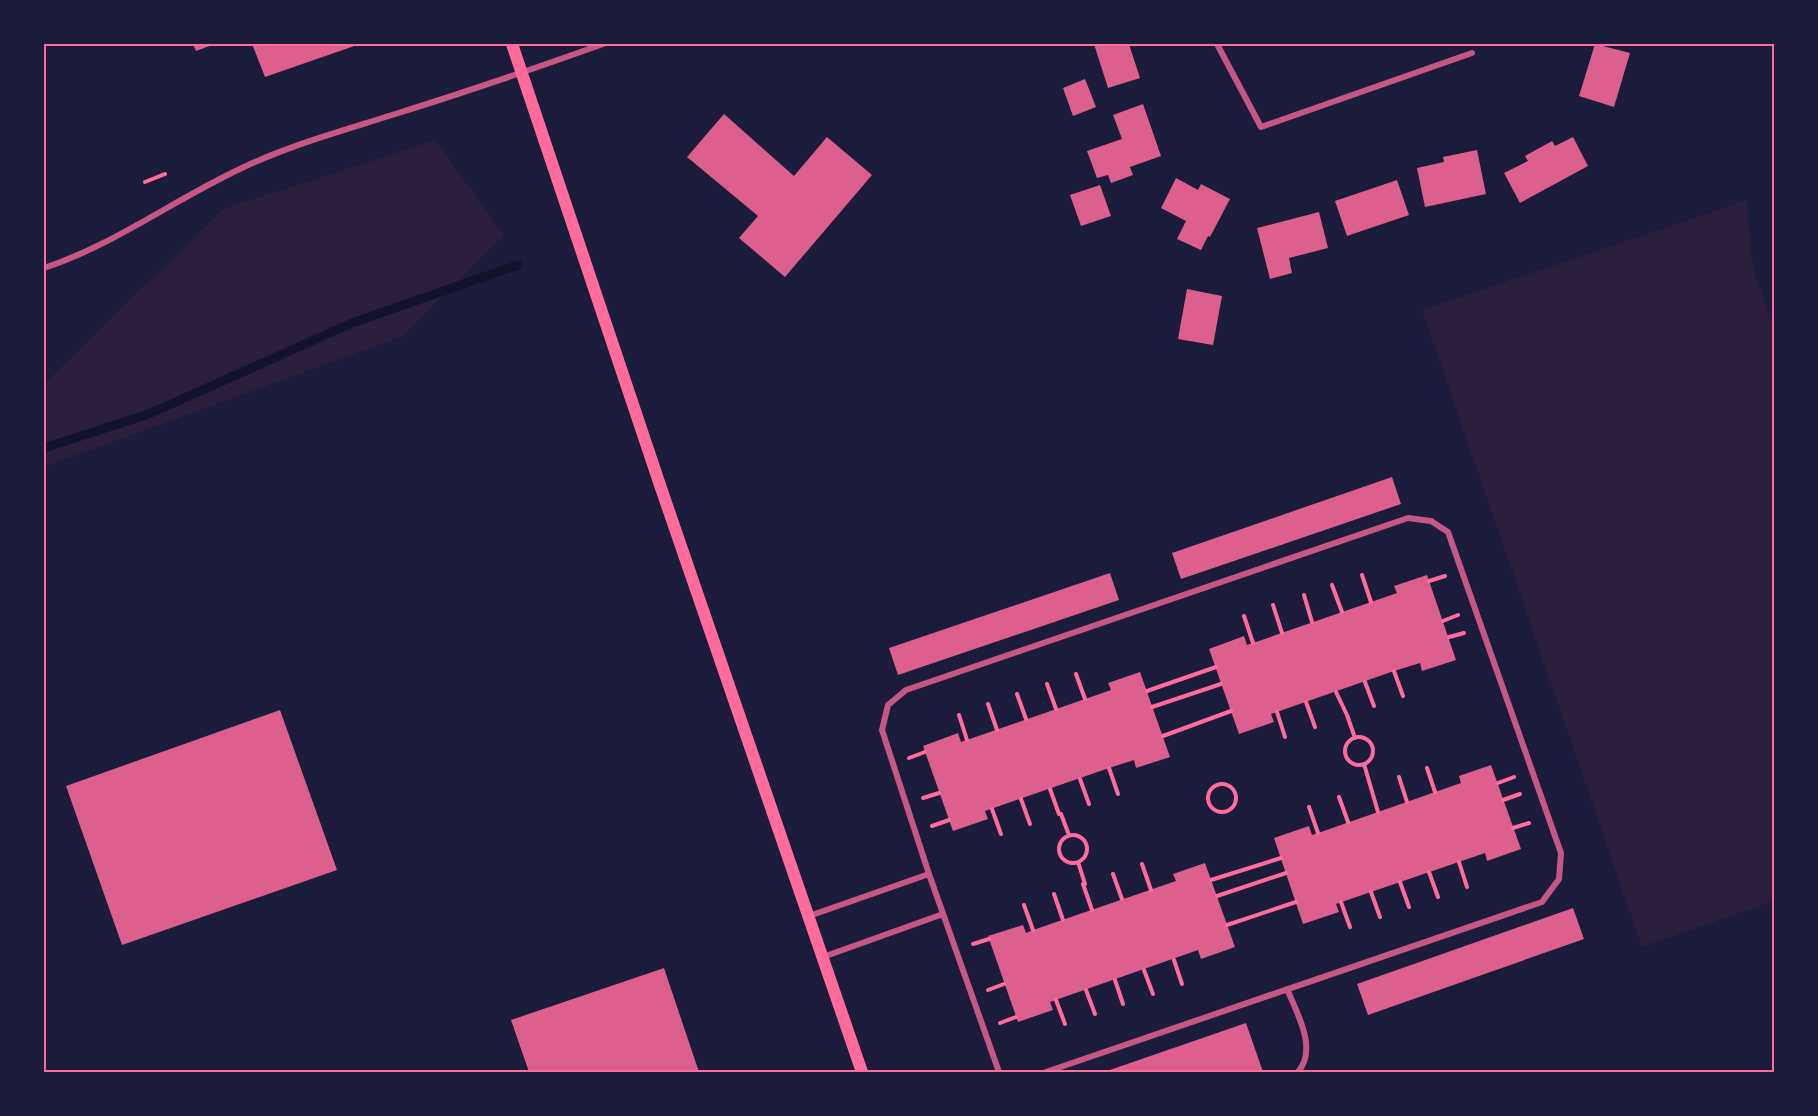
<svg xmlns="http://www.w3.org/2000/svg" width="1818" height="1116" font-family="Cabin,sans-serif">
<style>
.green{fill:#2a1e3b}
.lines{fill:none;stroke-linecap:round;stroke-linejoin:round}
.stream{stroke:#12122b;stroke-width:9}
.building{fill:#dd5f8e}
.path{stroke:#ff6b9d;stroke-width:4}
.minor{stroke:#c65784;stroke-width:6}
.secondary{stroke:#ff6b9d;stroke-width:12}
.neatline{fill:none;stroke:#ff6b9d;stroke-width:2}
</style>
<rect width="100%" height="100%" fill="#1b1b3a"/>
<path class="green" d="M435,140L504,235L401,337L44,467V384L223,209Z
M1747,200L1753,269L1774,330V901L1642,947L1422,310Z"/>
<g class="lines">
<path class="stream" d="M44,448L149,414L352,323L518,265"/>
</g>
<path class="building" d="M193,44H215L196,51Z
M252,44H360L265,77Z
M1094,44H1129L1140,78L1108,88Z
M1595,44L1630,53L1614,107L1579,96Z
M1085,79L1096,107L1073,116L1063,88Z
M1143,104L1161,156L1130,167L1133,175L1111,183L1108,175L1097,178L1087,151L1122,139L1113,115Z
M724,114L794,176L827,137L872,175L785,277L739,238L758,216L687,157Z
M1573,137L1588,166L1520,203L1504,173L1528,161L1525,156L1552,141L1555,146Z
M1477,150L1486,194L1425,207L1417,168L1444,162L1443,157Z
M1176,178L1198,190L1201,184L1230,199L1210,237L1208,236L1201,250L1177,239L1186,221L1161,208Z
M1397,180L1409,215L1347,236L1335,201Z
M1100,185L1111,216L1081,226L1070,195Z
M1319,212L1328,248L1289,258L1292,273L1270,279L1257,228Z
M1187,289L1222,296L1213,345L1178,339Z
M1392,477L1401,504L1181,579L1172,553Z
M1110,573L1119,600L898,675L889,648Z
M1427,575L1456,660L1422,671L1420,663L1394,671L1271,714L1274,722L1239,734L1209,649L1244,636L1247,645L1253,643L1397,593L1394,586Z
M1140,672L1170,757L1136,768L1134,760L1109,768L985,811L988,819L953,831L923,746L958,733L961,742L967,740L1111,690L1108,683Z
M280,710L337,870L122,945L66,786Z
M1491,765L1521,849L1487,861L1485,853L1336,904L1339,912L1303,924L1274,838L1309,826L1312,835L1318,833L1461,783L1459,776Z
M1205,863L1235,947L1201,959L1198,950L1050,1002L1053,1010L1018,1022L988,936L1023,925L1026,933L1033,930L1176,881L1173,874Z
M1573,908L1584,939L1368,1015L1357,984Z
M664,968L699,1072H529L511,1020Z
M1246,1023L1263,1072H1104Z"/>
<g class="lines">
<path class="path" d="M145,182L165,174
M1362,575L1371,602
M1429,581L1445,576
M1332,585L1342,612
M1304,595L1312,622
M1273,605L1282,633
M1244,616L1253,643
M1443,621L1458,615
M1449,637L1464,633
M1394,671L1403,696
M1076,674L1085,699
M1365,682L1374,706
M1047,684L1056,709
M1147,691L1216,667
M1336,692L1347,715L1355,738
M1017,694L1026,719
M1306,702L1315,727
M988,704L997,730
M1152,707L1221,684
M1277,712L1285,737
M959,715L967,740
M1163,736L1231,711
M1345 751a14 14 0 1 1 28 0a14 14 0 1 1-28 0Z
M909,758L925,752
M1364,764L1378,812
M1109,768L1118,794
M1427,768L1435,792
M1399,777L1407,802
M1080,779L1089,804
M1498,783L1514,777
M1208 798a14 14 0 1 1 28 0a14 14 0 1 1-28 0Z
M1050,789L1059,814
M1339,797L1348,822
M923,798L939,793
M1021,799L1030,824
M1503,800L1520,794
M1309,807L1318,833
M992,809L1001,834
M1061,814L1069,835
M932,826L949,820
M1513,828L1529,823
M1059 849a14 14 0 1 1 28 0a14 14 0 1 1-28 0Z
M1078,862L1085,884
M1459,862L1467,887
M1142,864L1151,890
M1429,872L1438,897
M1113,874L1122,899
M1211,880L1281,858
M1400,882L1409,907
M1083,884L1092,910
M1371,892L1380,917
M1054,894L1063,920
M1217,896L1286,873
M1341,902L1350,927
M1024,905L1033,930
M1227,925L1296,902
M973,944L989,939
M1174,960L1182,984
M1144,970L1153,994
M1115,980L1123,1004
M988,990L1004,984
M1086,990L1095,1014
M1056,1000L1065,1024
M1000,1023L1016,1017"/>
<path class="minor" d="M1217,44L1261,127L1472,53
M44,268C114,245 175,199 242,168C290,145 342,131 392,115C463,93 533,69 603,44
M809,916L929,874
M823,957L943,914
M1287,989C1297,1013 1318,1049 1298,1072
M999,1072L929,874L882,730L888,705L906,690L1408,518L1431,521L1448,532L1561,853L1559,879L1542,902L1046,1072"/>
<path class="secondary" d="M512,44L661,488L862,1072"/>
</g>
<rect width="1818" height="1116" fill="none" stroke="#1b1b3a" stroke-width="90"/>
<rect x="45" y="45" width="1728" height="1026" class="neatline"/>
</svg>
